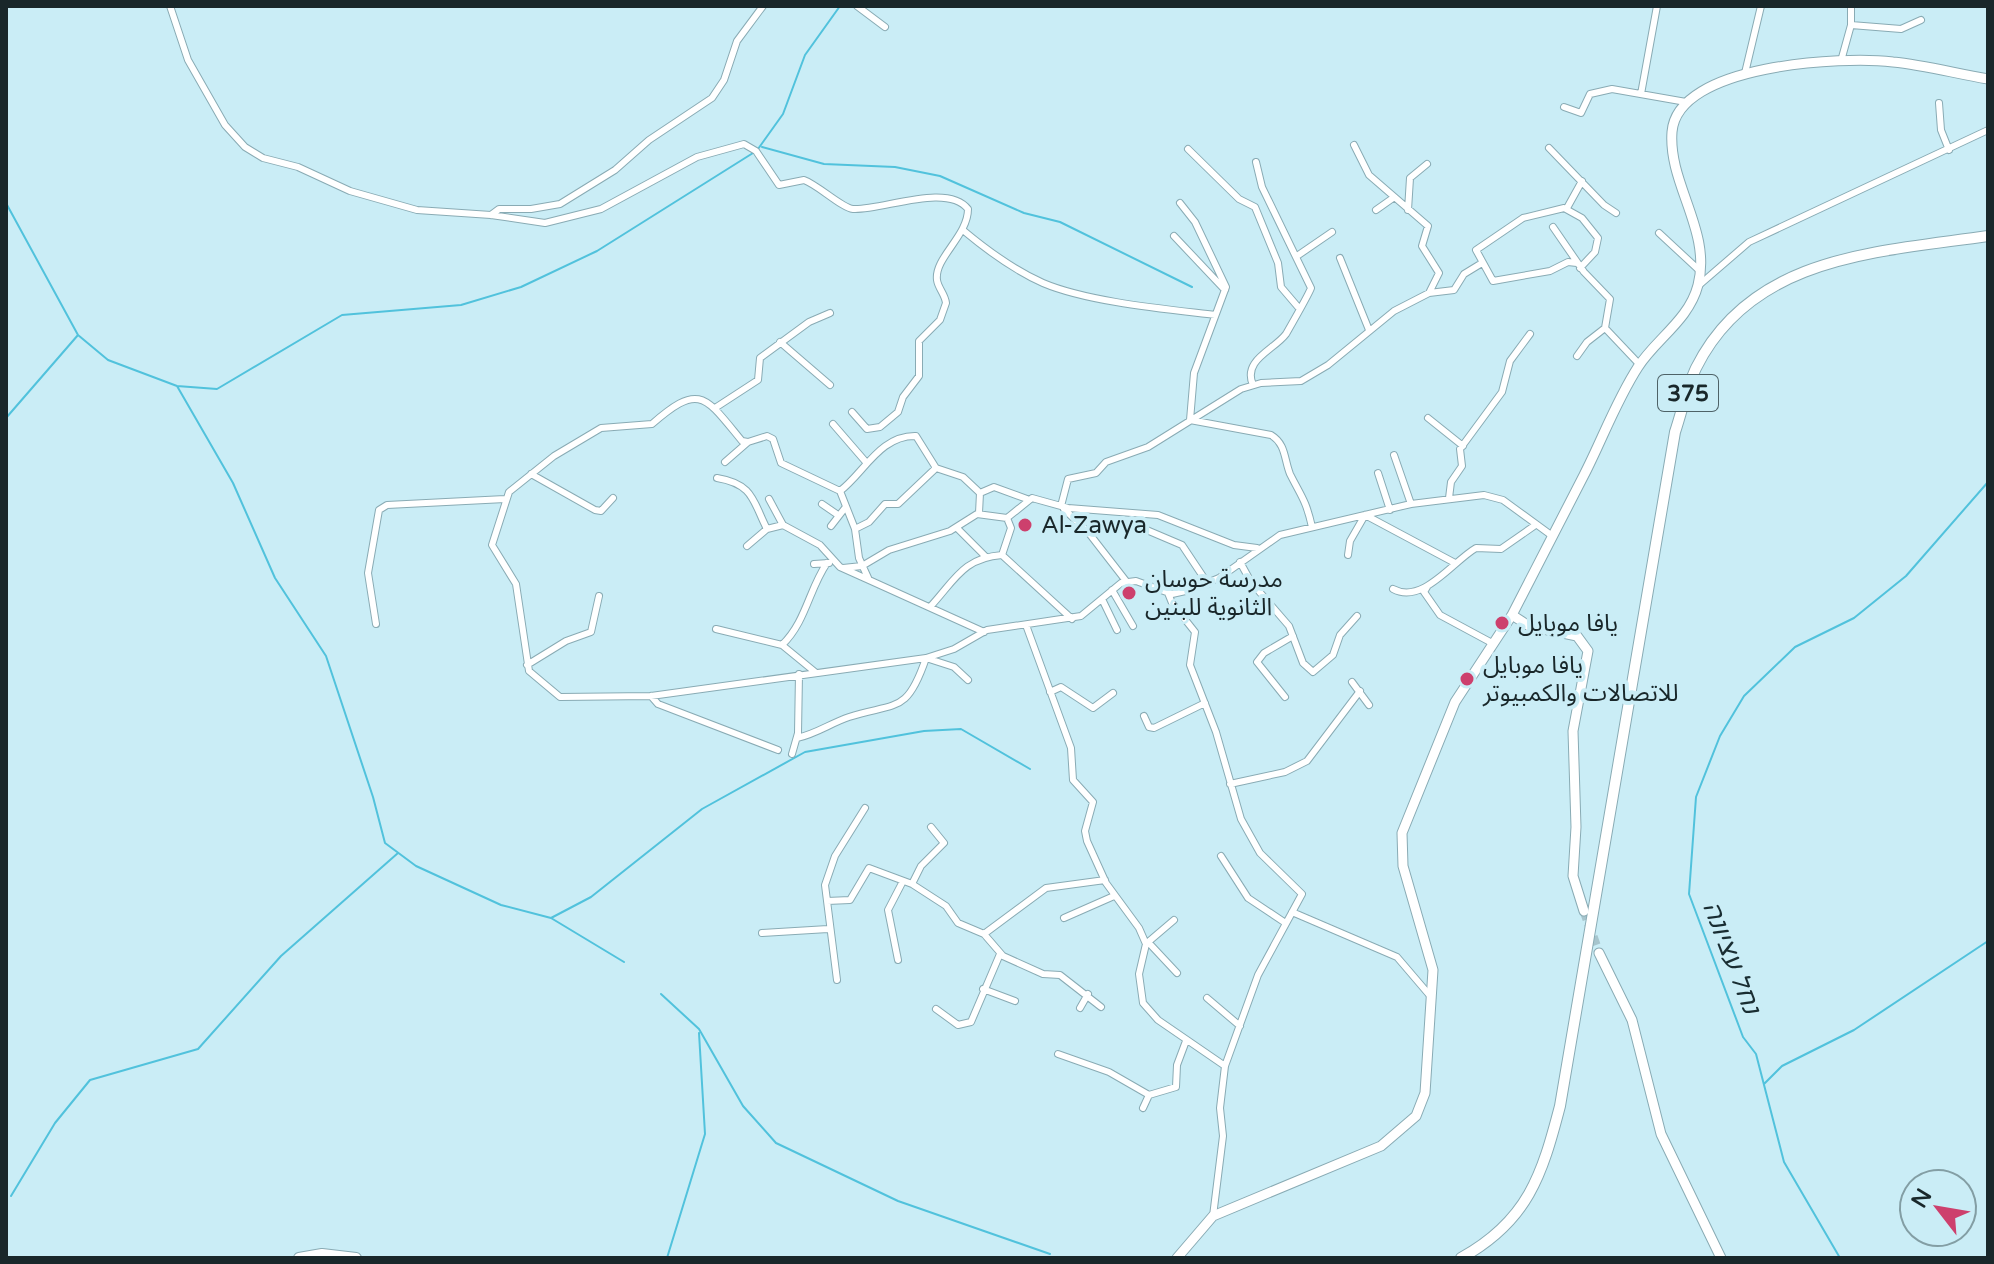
<svg xmlns="http://www.w3.org/2000/svg" width="1994" height="1264" font-family="'Varela Round','Noto Sans Arabic','Noto Sans Hebrew',sans-serif">
<style>
.lines{fill:none;stroke-linecap:round;stroke-linejoin:round}
.stream{stroke:#51c2dc;stroke-width:2}
.secondary-tunnel{stroke:#a7c5cd;stroke-width:9;stroke-dasharray:9 4.5;stroke-linecap:butt}
.minor-casing{stroke:#89abb4;stroke-width:8}
.secondary-casing{stroke:#89abb4;stroke-width:11}
.primary-casing{stroke:#89abb4;stroke-width:12}
.minor{stroke:#fff;stroke-width:6}
.secondary{stroke:#fff;stroke-width:9}
.primary{stroke:#fff;stroke-width:10}
.poi-dot{fill:#cd406d;stroke:#caedf6;stroke-width:3}
.labels{text-anchor:middle;stroke-width:8;stroke-linejoin:round;paint-order:stroke}
.shield{fill:#caedf6;stroke:#4e6267;stroke-width:2}
.shield-label{font-size:22px;font-weight:bold;fill:#19272a}
.poi-label{font-size:24px;fill:#19272a;stroke:#caedf6;text-anchor:start}
.water-label{font-size:26px;font-style:italic;fill:#192d32;stroke:#caedf6}
</style>
<rect width="100%" height="100%" fill="#caedf6"/>
<g class="lines">
<path class="stream" d="M762,147L824,164L895,167L940,176L1024,213L1060,222L1192,287
M758,149L783,114L805,55L840,6
M6,203L78,335L108,360L177,386L217,389L342,315L461,305L521,287L597,251L753,153
M177,386L233,483L275,578L326,656L373,797L385,843L416,866L501,905L551,918L624,962
M6,418L78,335
M551,918L591,897L702,809L805,752L924,731L961,729L1030,769
M661,994L699,1029L743,1106L776,1143L898,1201L1050,1254
M1764,1084L1782,1066L1854,1030L1988,941
M11,1196L55,1123L90,1080L198,1049L281,956L398,853
M667,1258L705,1134L699,1033
M1840,1258L1784,1162L1756,1054L1743,1037L1689,894L1696,797L1720,736L1744,696L1795,647L1854,618L1906,576L1988,482"/>
<path class="secondary-tunnel" d="M1584,911L1599,953"/>
<defs>
<path id="minor" d="M170,6L188,60L225,125L245,147L263,158L298,167L350,191L417,210L491,215L545,223L601,209L697,157L744,144L756,151L779,185L804,180C818,185 842,208 853,209C881,211 947,182 968,209C968,236 934,258 937,280C938,288 945,294 946,303L940,320L919,341V376L903,397L898,412L880,427L867,429L852,412
M857,6L885,27
M1851,25L1901,29L1921,20
M1841,61L1851,25V6
M1745,73L1761,6
M1641,94L1657,6
M1939,103L1941,130L1949,150
M1564,107L1581,113L1590,94L1612,89L1686,102
M1354,145L1369,175L1428,226L1422,246L1439,273L1429,293
M1549,148L1604,205L1616,213
M1188,149L1239,199L1255,207L1278,263L1281,287L1298,307
M1180,203L1195,222L1226,287L1194,373L1190,420
M1567,208L1582,181
M1376,210L1393,198
M1408,210L1410,178L1427,164
M491,215L499,209H531L560,204L615,170L649,140L712,98L724,80L737,41L763,6
M1553,227L1584,272L1610,299L1605,328L1587,342L1577,356
M964,231C988,251 1014,270 1043,283C1088,302 1165,309 1215,315
M1659,233L1700,271
M1174,236L1225,290
M1297,256L1332,232
M1340,258L1369,330
M1577,263L1568,262L1550,271L1493,281L1476,250L1523,218L1564,208L1582,218L1598,238L1595,252L1580,268
M1698,286L1749,242L1988,130
M1605,328L1640,365
M780,342L830,385
M1253,385C1242,360 1274,350 1286,334C1290,327 1309,294 1311,288L1262,187L1256,162
M715,408L758,380L760,358L809,322L830,313
M1428,418L1463,446
M1190,420L1271,435C1286,444 1284,459 1290,474C1301,496 1306,500 1312,527
M833,424L865,461
M748,442L742,441C705,396 700,382 652,424L601,428L554,456L509,492L492,545L516,584L529,671L560,697L651,696L926,658L954,649L987,630L1081,616L1121,583L1136,581L1172,594L1190,590L1219,578L1280,535L1411,504L1484,495L1503,500L1551,535
M1394,455L1411,504
M725,462L748,442L767,436L773,439L781,463L840,491
M1378,473L1390,510
M531,474L595,510L601,511L613,498
M717,478C754,484 753,502 767,529
M840,491L855,529L859,558L869,580L984,632
M840,491C864,473 880,435 916,436L936,468L963,477L980,493L979,513
M980,493L994,487L1027,499
M1449,498L1451,482L1462,466L1460,449L1502,392L1510,361L1530,334
M769,499L783,525L820,545L840,567L869,580
M822,504L838,515
M1061,506L1068,479L1096,473L1106,462L1148,447L1241,389L1261,383L1301,381L1328,365L1394,311L1429,293L1454,290L1464,274L1482,263
M1064,509L1088,532L1126,581
M1140,515L1142,528L1182,545L1208,584
M1367,516L1455,563
M1007,518L1032,498L1068,508L1158,515L1234,545L1257,548
M831,526L845,508
M957,528L985,556
M855,529L869,522L885,504H898L936,468
M747,546L767,529L783,525
M1002,555L1011,528L1007,518
M1348,555L1350,541L1365,515
M1240,562L1251,582L1289,626L1303,663L1313,672L1333,655L1340,635L1357,616
M814,564L829,563
M843,568L862,566L889,550L950,531L977,514L1007,518
M1427,587L1424,592L1440,615L1492,643
M1393,589C1423,605 1453,561 1476,548L1501,549L1534,526
M1112,590L1133,626
M1168,593L1172,603L1195,632L1190,665L1216,732L1241,819L1260,853L1302,894L1258,975L1225,1066L1220,1108L1223,1136L1213,1216
M1102,599L1117,630
M930,607C955,580 963,558 1002,555L1072,619
M376,624L368,573L379,510L387,505L505,499
M1026,625L1071,748L1073,780L1093,802L1085,831L1087,841L1106,883L1139,928L1146,944L1139,974L1143,1003L1158,1020L1225,1066
M716,629L782,645L815,672
M782,645C806,622 809,589 827,563
M926,658L954,667L968,680
M527,665L566,641L591,632L599,596
M1352,682L1369,705
M1050,692L1061,687L1093,708L1113,693
M651,696L658,704L778,750
M1285,697L1257,662L1264,653L1293,636
M1144,716L1149,727L1154,728L1205,703
M797,738C816,734 831,723 849,717C897,702 907,714 926,658
M792,754L798,733L799,674
M1230,784L1285,772L1307,761L1360,691
M1221,856L1248,898L1284,922
M912,884L921,866L944,843L931,827
M827,901L850,900L869,868L912,884L946,906L958,923L984,934L1003,956L1043,974L1060,975L1101,1007
M1292,912L1397,957L1432,998
M1064,918L1114,896
M762,933L828,929
M984,934L1046,888L1105,880
M1148,942L1177,973
M1147,943L1174,920
M898,960L888,910L902,883
M837,980L825,885L835,856L865,808
M983,989L1015,1001
M1207,998L1240,1026
M1080,1008L1088,994
M936,1009L958,1025L971,1022L1000,954
M1058,1054L1109,1072L1149,1095
M1143,1108L1149,1095L1176,1087L1177,1065L1186,1041"/>
<path id="secondary" d="M1584,911L1573,876L1576,827L1573,731L1588,651L1577,636L1529,626L1512,615C1536,568 1560,522 1584,475C1602,440 1616,401 1638,367C1656,339 1689,320 1698,285C1712,231 1668,184 1672,132C1677,64 1843,56 1893,62C1925,65 1957,74 1988,79
M1599,953L1632,1020L1661,1134L1721,1258
M1177,1258L1213,1216L1381,1146L1416,1116L1425,1093L1433,970L1403,866L1402,833L1455,702L1512,615"/>
<path id="primary" d="M299,1258L322,1254L356,1258
M1461,1258C1528,1221 1542,1175 1560,1106L1675,432C1682,411 1687,387 1696,368C1752,255 1879,252 1988,236"/>
</defs>
<use href="#minor" class="minor-casing"/>
<use href="#secondary" class="secondary-casing"/>
<use href="#primary" class="primary-casing"/>
<use href="#minor" class="minor"/>
<use href="#secondary" class="secondary"/>
<use href="#primary" class="primary"/>
</g>
<g class="poi-dot">
<circle cx="1025" cy="525" r="8"/>
<circle cx="1129" cy="593" r="8"/>
<circle cx="1502" cy="623" r="8"/>
<circle cx="1467" cy="679" r="8"/>
</g>
<g class="labels">
<rect class="shield" x="1658" y="375" width="60" height="36" rx="6"/>
<g class="shield-label">
<text x="1688" y="401">375</text>
</g>
<g class="poi-label">
<text x="1041" y="533">Al-Zawya</text>
<text x="1145" y="587">مدرسة حوسان<tspan x="1145" dy="28">الثانوية للبنين</tspan></text>
<text x="1518" y="631">يافا موبايل</text>
<text x="1483" y="673">يافا موبايل<tspan x="1483" dy="28">للاتصالات والكمبيوتر</tspan></text>
</g>
<g class="water-label">
<text transform="translate(1732 957) rotate(69)" y="9">נחל עציונה</text>
</g>
</g>
<rect width="1994" height="1264" fill="none" stroke="#19272a" stroke-width="16"/>
<g transform="translate(1938 1208) rotate(301)"><circle r="38" fill="#caedf6" stroke="#839ea4" stroke-width="2"/>
<path d="M0-6L14 30L0 20L-14 30Z" fill="#cd406d"/>
<text y="-12" font-size="22" font-weight="bold" text-anchor="middle" fill="#19272a">N</text>
</g>
</svg>
